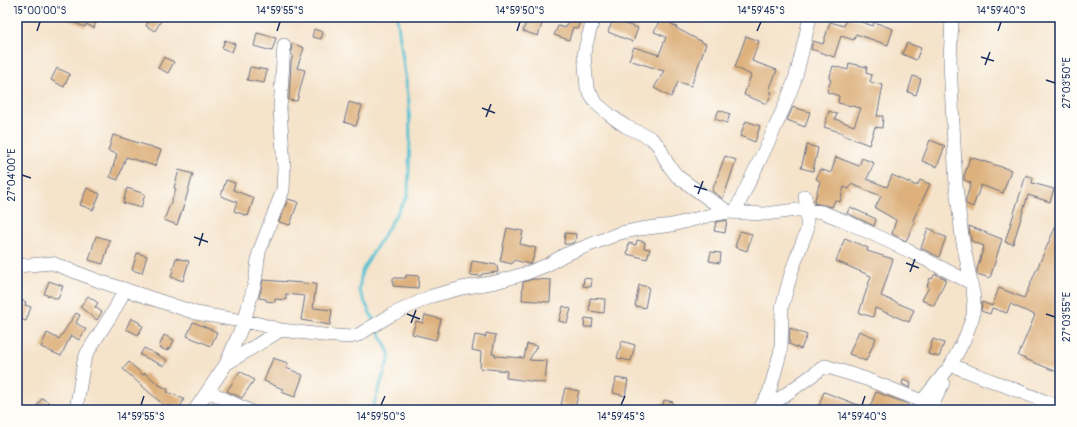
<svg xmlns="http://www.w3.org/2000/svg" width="1077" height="427" font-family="Pangolin,sans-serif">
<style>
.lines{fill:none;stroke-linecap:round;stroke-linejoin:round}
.stream{stroke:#55c0d1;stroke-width:3}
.building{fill:#ddb07b}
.minor-casing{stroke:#676e84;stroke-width:14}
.minor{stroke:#fff;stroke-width:13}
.ticks{fill:none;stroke:#1b2f5e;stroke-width:1.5}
.neatline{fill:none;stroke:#1b2f5e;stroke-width:1.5}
.ticks-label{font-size:10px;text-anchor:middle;fill:#1b2f5e}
</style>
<rect width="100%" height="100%" fill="#fdfcf7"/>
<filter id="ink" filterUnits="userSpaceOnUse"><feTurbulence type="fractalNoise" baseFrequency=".025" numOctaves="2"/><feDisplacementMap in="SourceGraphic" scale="8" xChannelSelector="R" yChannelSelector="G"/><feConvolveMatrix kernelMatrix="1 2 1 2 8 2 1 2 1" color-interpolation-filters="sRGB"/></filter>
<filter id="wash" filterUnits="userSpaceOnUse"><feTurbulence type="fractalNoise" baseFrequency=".012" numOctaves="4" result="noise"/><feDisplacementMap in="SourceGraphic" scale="16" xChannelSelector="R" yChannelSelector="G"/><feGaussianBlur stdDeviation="0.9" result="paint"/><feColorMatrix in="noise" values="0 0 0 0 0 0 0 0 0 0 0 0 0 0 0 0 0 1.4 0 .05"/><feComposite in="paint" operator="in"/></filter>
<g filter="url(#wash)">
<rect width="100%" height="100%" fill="#f5e3ca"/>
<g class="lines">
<path class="stream" d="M374,321L359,290L362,271L408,195L410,139L409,103L397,17
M372,410L390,355L377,328"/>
</g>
<g id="blocks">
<path class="building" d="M61,17H98L94,28L86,24L85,27Z
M151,17H163L155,31L146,26Z
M528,17H539L538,22L542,24L538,36L523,31Z
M570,17H577L576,19L580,21L577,29L573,27L569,40L554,35L558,26L565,28Z
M614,17L626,22L625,24L638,28L633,42L608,32Z
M661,17L672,22L671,24L677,27L676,28L706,44L691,86L678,82L671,97L654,88L664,71L629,60L634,47L659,55L666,37L654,32Z
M847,17L873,26L874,22L893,29L888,45L856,34L854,40L841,36L834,57L811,49L813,41L823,44L830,22L844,26Z
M314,29L323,32L321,39L312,37Z
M257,33L276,38L272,51L254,46Z
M746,36L759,41L752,61L777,70L769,91L772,92L767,104L744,95L751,75L735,67Z
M225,40L235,44L232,52L222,48Z
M292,43L304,48L297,68L305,70L297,101L289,100L291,62L293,55L291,54Z
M907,43L921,48L916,60L902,54Z
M164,57L174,62L168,73L158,68Z
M849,63L867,67L866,73L872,75L870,82L883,85L877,116H883L882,128L875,127L869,145L843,135V133L824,127L829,111L837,114L835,119L854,126L861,108L838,103L839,96L827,92L831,80L829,79L833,66L848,70Z
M250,67L267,70L264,83L247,80Z
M57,68L70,74L64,87L51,80Z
M913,76L921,79L916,95L908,92Z
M349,102L362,106L356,126L344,122Z
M793,107L810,112L805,127L787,120Z
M719,110L730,114L727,123L715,119Z
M746,121L760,126L755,142L740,136Z
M113,135L161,150L155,166L126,157L118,180L110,177L117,154L108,151Z
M930,140L945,146L937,167L922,161Z
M807,145L818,148L813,171L801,168Z
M725,156L736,160L723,199L712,191Z
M836,157L859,166L862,158L874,163L867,179L887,187L892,175L917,186L920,180L930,184L913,220L915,222L906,241L892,234L896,220L875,208L881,196L851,184L849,189L844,187L840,202L835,200L832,207L814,203L820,181L816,179L820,169L831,173Z
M970,157L1011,170L1003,193L981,185L973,207L966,204V199L971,183L964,180V176Z
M179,170L193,174L185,202L177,225L164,220L176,189L174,188Z
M1026,175L1033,178L1032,183L1054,189L1050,202L1028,195L1013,244L1005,242Z
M226,180L235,183L233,190L254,198L248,216L234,211L237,202L221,196Z
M87,188L100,194L93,210L80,205Z
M127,188L145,194L141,208L123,203Z
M288,199L298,202L290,225L279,222Z
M850,207L876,219L874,226L847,213Z
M1060,217V322L1057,329L1060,330V373L1018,356L1035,315L1010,304L1007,313L992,308L990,314L981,311L982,302L992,306L999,288L1024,298Z
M727,220L725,233L714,231L716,222Z
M969,226L1002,239L990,278L977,274V269L984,246L971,241V236L970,235Z
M507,228L523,231L520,244L536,248L532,262L529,264L514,260L512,264L500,261Z
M928,228L935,231V233L946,237L939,257L921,248Z
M740,231L752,234L747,251L735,247Z
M565,233L576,234L575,242L569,244H564Z
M96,236L110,240L103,264L89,260Z
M845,238L868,248L867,251L893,259L881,296L914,310L909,322L875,308L873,317L859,313L871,276L836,261Z
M637,240L645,242L644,248L650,249L647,259L627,254L629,243L636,245Z
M711,252L721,253L720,263L709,261Z
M137,253L147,256L142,273L132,270Z
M176,258L189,261L183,281L171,277Z
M472,261L497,265L498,272L482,274L481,276L470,275Z
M935,274L946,279L934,306L922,300L929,287L927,286L930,278L932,279Z
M406,275L419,276L418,288L393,286V278H406Z
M584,278L592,279L591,287L583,286Z
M533,279L551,280L550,302L522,300L523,282Z
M263,280L316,284L313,308L332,310L330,325L301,320L305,296L286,294V300L275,299V302L266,301V299L259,298Z
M49,281L63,286L58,299L44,294Z
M639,285L649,287L645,308L635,306Z
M88,296L98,303L95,307L102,312L97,320L80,307Z
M590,298L605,299L604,313L589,311Z
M17,299L26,302L25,305L31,307L26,321L17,318Z
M563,306L571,309L567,323L559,321Z
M76,313L80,315L76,323L86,329L79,340L71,335L61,356L41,347L47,333L59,339Z
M425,315L441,319L436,340L412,334L416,321L423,323Z
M131,318L140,323L139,324L143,326L138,335L126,329Z
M585,318L593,319L592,327H584Z
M193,322L217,332L211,346L187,336Z
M790,328L807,335L801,349L789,344Z
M859,331L876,338L866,361L849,354Z
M486,333L496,335L492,354H495V356L524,358L527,344L537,346L529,360L547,361L545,383L506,378L507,371L480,368L481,352L472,350L475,335L486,337Z
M164,335L174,340L170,349L168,348L167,351L159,347Z
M933,339L944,343L939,357L928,354Z
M622,341L635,345L631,361L617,358Z
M144,348L167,360L164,366L140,355Z
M273,358L288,363L286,368L303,375L295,397L281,392L283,389L264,381Z
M129,362L143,375L145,373L159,385L168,389L167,392L184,399L179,410L169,405L167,408L123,369Z
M240,371L254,380L242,398L227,391Z
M616,378L628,380L625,396L613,393Z
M903,380L911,383L910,388L902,384Z
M565,388L579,391L575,408L561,405Z
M824,392L869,409L876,392L908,404L906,410H823L818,408Z
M42,398L59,410H42L37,406Z
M664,400L673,402L671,410H662Z"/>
</g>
</g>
<g filter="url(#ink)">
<use href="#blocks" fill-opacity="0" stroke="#676e84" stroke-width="1"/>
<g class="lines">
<defs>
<path id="minor" d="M594,17L588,37L584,54L587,88L597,104L610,115L625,126L651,138L659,146L667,163L677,176L710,200L729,212L745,213L765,214L796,210H807L822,212L845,221L907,250L971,283
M952,17L950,62L956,186L962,237L974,298L973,316L965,338L951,365L1060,407
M735,212C755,168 779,125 795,79C801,59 805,38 810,17
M17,266L52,263L99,281L196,313L259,324L281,330
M226,364L281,330L323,335L350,337L358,335L391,315L432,296L462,288L496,282L527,273L547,265L564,255L620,233L640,229L672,225L711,215L729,212
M208,391L248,410
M76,410L84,361L87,353L115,309L125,289
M195,410L226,364L244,322L255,282L259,252L283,190L284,168L280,109L284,45
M759,410L769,393L781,350L782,307L792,270L807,230V210L805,196
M764,410L825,366L866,379L922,401L951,365
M930,410L943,383"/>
</defs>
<use href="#minor" class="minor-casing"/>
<use href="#minor" class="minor"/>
</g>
</g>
<path class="ticks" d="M37,31L40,22M277,31L280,22M517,31L520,22M757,31L761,22M998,31L1001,22M981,57L994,61M985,65L990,52M1046,80L1055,83M482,108L495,113M486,117L491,104M22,175L31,178M694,186L707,190M698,194L703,181M194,237L208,242M199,246L203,233M906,263L919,268M910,272L915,259M407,314L420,319M1046,314L1055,317M411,323L416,310M141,405L144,396M381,405L385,396M621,405L625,396M862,405L865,396"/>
<rect width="1077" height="427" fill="none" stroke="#fdfcf7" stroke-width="44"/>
<rect x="22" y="22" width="1033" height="383" class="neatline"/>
<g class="ticks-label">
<text x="40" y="14">15°00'00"S</text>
<text x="280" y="14">14°59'55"S</text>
<text x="520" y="14">14°59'50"S</text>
<text x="761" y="14">14°59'45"S</text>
<text x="1001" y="14">14°59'40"S</text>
<text transform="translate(1066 83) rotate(-90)" y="4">27°03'50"E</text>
<text transform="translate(11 175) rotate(-90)" y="4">27°04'00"E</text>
<text transform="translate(1066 317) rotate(-90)" y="4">27°03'55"E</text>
<text x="141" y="420">14°59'55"S</text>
<text x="381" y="420">14°59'50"S</text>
<text x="621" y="420">14°59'45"S</text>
<text x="862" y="420">14°59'40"S</text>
</g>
</svg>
